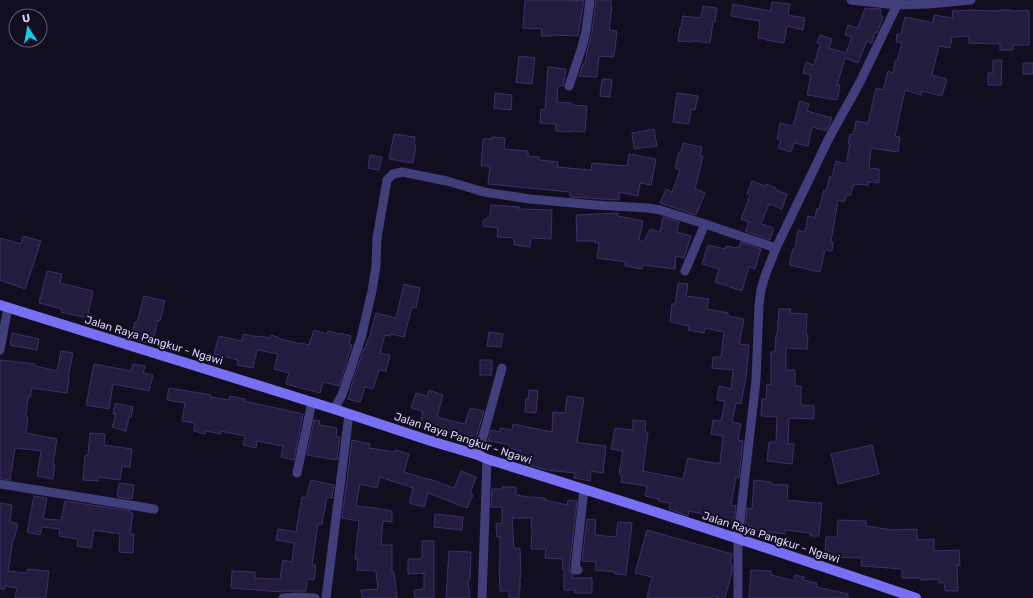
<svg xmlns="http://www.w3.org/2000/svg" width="1033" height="598" font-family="Rubik,sans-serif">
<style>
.building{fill:#241c3f;stroke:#3d3069}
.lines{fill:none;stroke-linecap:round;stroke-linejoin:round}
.minor{stroke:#423d7b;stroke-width:9}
.secondary{stroke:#786ff4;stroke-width:10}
.labels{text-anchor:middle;stroke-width:4;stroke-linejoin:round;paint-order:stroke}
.street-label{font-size:11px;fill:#d7d1fb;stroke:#120e20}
</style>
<rect width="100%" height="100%" fill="#120e20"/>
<path class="building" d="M525,0H569L577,1V0H584L578,36L553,35V36H541L542,29L523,28Z
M596,0H611V6L612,7L609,30L617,31L614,57L604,56V57L599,56L597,77L579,76L583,64H585L587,51L592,32Z
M772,2L790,4L788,15L805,18L803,30L787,26L784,43L766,40L767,39L758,38L760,21L731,16L733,4L770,11Z
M703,6L717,8L715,22H713L710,43L694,41L693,42L678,41L680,27L681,28L683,16L701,18Z
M865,8L881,9L880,15L883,17L877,33L875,32L872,43L867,41L858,63L845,58L837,85H840L837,100L807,95L811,75L803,73L806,62L814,65L820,44L817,43L820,35L832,39L829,48L846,53L852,37L845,35L848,25L858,28Z
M971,10L999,11V10H1011V11L1029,10V45H1013V50H1000V44L969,43V36L952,37L950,48L939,46L932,75L947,79L942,96L922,91L921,95L905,90L895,136L900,137L898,152L871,148L869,168L879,169V183L869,182L868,185L854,184L850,196L847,194L844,202L838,200L831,242H833L832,251L825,250L820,272L789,265L793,249H795L798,230L805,232L808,216L815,218L817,208L819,209L824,190L826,191L830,176L832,177L836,161L846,164L850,144H848L850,134L853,135L856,121L868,123L876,88L883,90L888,71L893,73L895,61H897L902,43L896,42L897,34H901L905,17L933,23L934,15L953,18L952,11Z
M519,56L535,58L532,84L516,82Z
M993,60H1002L1001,85H988V73H993Z
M1023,63H1033V74H1023Z
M548,67L566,69L563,86H558L557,102L572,103V105L587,106L585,132L571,131V132L556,131V124L540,123L541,109L545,110Z
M602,79L612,80L610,97L600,96Z
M495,93L512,95L511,110L494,108Z
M677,93L698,96L695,110L691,109L689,124L673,122Z
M800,101L809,104L807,111L832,118L830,124L826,131L812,127L808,146L794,143L791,152L778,148L781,140L777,139L780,123L793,126Z
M654,129L657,146L634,149L632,133Z
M394,134L415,137L414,145H416L413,163L389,159Z
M492,137L505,138L504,149L528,151V156L539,157V160L558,162L557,167L591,170L592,163L627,166L629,154L656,159L651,185L640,183L638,196L619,192V200L570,197V192L488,184L490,166H481L483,139H492Z
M683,143L702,147L700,156H703L695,189L705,193L696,215L660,203L666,189L672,192L680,170L675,168L679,152H681Z
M370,155L382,157L379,170L368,168Z
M752,181L765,186L766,184L776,188V190L787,194L782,209L769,204L761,224L774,228L770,240L745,231L749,222L741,219L750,195L747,194Z
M491,205L520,207L518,209L552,210L551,239L531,238L530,247L514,245V238L497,237L498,228L483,226V221L490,215Z
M618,213V216L643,221L639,240L644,242L650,229L660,232L663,217L679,222L677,232L691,236L684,258L676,256L675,269L643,265L642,269L625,266L626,262L597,258L599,243H595V241H577L576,215Z
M23,236L41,241L25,289L0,280V238L21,244Z
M741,242L761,249L755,269L749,267L742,291L715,282L719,269L702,264L708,245L725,249L726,246L736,248V247L739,248Z
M47,271L62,274L60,283L93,291L87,318L61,312L62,309L39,303Z
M678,283L688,284L686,296L709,299L707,309L728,313V316L744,319L739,344L749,345L746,377L741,404L736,403L732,422L741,424L738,440L743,441L739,478L736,477L731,505L736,506L734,524L725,522L726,519L711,517V516L689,511L688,516L669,509L670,503L658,501L659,499L645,496L647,486L621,482L622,475L619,474L623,451L611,449L615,428L633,430V420L646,421L645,432H648L643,471L683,479L688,458L713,463H720L723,436L711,434L713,420L721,421L725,401L717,400L719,386L731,389L733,370L712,368L713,357H721L724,332L705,328L704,333L688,330L689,326L670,322L672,304H675Z
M404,284L420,288L416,308L412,307L404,337L390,334V336L385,335L380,353L390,355L386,371L379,370L373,389L365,387L360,402L348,399L351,390H350L364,348L365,349L368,339H369L376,313L396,318Z
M144,296L165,301L160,321L158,320L152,344L131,339L135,322L137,323Z
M779,309H791L790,313L807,314L806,335H808L807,349L786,348V370H795V386H801V405L814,406V419L789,418L788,444H794L792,464L767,461L769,442H776L777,417L761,416L762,399H766L767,384L771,385V352H775L776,335H777Z
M314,330L327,334L328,331L339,334V333L351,336L349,344L352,345L339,386L323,382L320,393L286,384L289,373L274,369L278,354L257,350L253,368L237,365L238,360L214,354L219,336L242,341L243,334L259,337V336L270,338L271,335L280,338V339L301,344V343L309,345Z
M489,332L503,334L501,347L487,346Z
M12,333L39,339L37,350L10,345Z
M61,351L73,353L68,378H69L67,393L32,388L30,397H28L26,417L28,418L26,433L57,439L53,464L55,465L53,479L37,476L41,451L15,448L10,480L0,478V360L35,364V366L57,371Z
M480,360H492V375H480Z
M94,364L131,371L133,364L145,366L143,373L153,375L149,391L113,384L109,409L86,405Z
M169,388L211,395L210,397L229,400L230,396L245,399L244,401L303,414L294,460L281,457L283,446L257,441L256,448L243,445L245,436L221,431V434L206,431L205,434L194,431L195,423L182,421L185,403L167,400Z
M429,390L443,395L437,417L465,424L470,408L484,411L475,442L462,438V436L450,432L427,426V429L419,426L423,413H422V411L411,408L416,393L427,396Z
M529,390L538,391L536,413L525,412L526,399H528Z
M567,396L584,398L577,442H579V443L606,446L603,473L591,471L590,481L574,478L575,473L546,470L520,462L521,451L509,448L510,445L490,441V440L488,445H487L491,430L500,432V428L512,430L513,424L552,432L553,412L565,413Z
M115,403L133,407L131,417H129L126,431L112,427L116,414H113Z
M314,420L320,421L319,425L337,428L336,436L340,437L337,460L307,455Z
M90,433L105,434L104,445L132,449L130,467L122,466L120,480L98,477V481L83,480L85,455H88Z
M352,440L370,444L369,448L395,452L396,450L409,454L404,472L430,480V479L454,488L461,471L476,477L470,494L473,495L467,508L428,493L424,507L409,503L413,488L380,477L377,488L360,484L356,506L376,508L392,511V522L383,521L381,545H392V572H394L397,598H362L361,590L378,589L376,571L357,570L358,559H355L359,521L342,518Z
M872,445L879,474L838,484L831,454Z
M311,480L334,485L332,498L327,497L322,524H318L312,565H316L314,580L307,579L306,591H282L281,592L231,588L232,571L255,572V578L280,579L283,560L292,562L294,543L276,540L278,529L296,532L302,497L306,498Z
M754,480L771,482V484L788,485L787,500L805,502L822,503L819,536H810V533L785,530V534L751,530V526H745L747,508L752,509Z
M119,483L134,485L132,499L117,497Z
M502,487H516V495L535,498V497L545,498V500L567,505L568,500L577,501L569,570L570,573L573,575V578H592V593H575V590H564V569H562L563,559L545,558L546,549H531L532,527L531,526L532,518H512L514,548H520L521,577H520V589H519V598H509V591H500L499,562H500V536L497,537L496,524L502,523V507H491L492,489H502Z
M34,496L47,498L43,519L61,520L65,501L131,511L130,513H133L130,534H134L133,553L119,552L120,534L94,530L91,548L77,546L78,539L59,536L60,529L42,527L40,535L27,532Z
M0,503L12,505L10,522L18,524L14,540L13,539L8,571L27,573L28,569L49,571L46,598H15L17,588L5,586V589H0Z
M435,514L463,517L462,530L434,527Z
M587,519L596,520L595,535L616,537L618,522L632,523L626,575L615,574V572L595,570L596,562L582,561Z
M838,520L866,521V526L892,530L917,529V540L934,539V551L959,550L960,565H957L958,591H945L944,582L939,583V579L920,580V578H902V569L861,566L862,558L825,557L826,537H837Z
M647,530L732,554L730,564H732V572L725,598H720L712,596L711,598H647L652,577L635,573Z
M422,541H434V598H415L414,590L424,589V573L408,574V559H422Z
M449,551L471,552L470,580H468L470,598H446Z
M751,570L771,571V575L794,581L795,575L804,577L803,580L817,583L816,587L848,594V598H749Z"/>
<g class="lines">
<path class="minor" d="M851,0L897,5L928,4L971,0
M569,86L582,47L586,31L590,0
M685,271L705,224
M0,350L8,307
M334,409L342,395L361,338L372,291L376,266L377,238L387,180L393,174L402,172L447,181L484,192L530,199L595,205L648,208L660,210L705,224L776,248
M478,455L502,368
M297,473L312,402
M0,484L154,509
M578,570H575L584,489
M283,598L299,597L315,598
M326,598L349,414
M482,598L487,459
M738,598V538L756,380L759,305L761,290L765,276L776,248L829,138L859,84L897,5L898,0"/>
<path class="secondary" d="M0,305L334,409L434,442L478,455L487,459C631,503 774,550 916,598"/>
</g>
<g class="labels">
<g class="street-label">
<text transform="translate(154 340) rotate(17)" y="4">Jalan Raya Pangkur - Ngawi</text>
<text transform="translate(463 438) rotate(18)" y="4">Jalan Raya Pangkur - Ngawi</text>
<text transform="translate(771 537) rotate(18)" y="4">Jalan Raya Pangkur - Ngawi</text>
</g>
</g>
<g transform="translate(28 28) rotate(349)"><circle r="19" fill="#120e20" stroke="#615c78"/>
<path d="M0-3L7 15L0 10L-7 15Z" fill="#12c9e6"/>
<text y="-6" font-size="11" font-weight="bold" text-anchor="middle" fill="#d7d1fb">U</text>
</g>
</svg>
